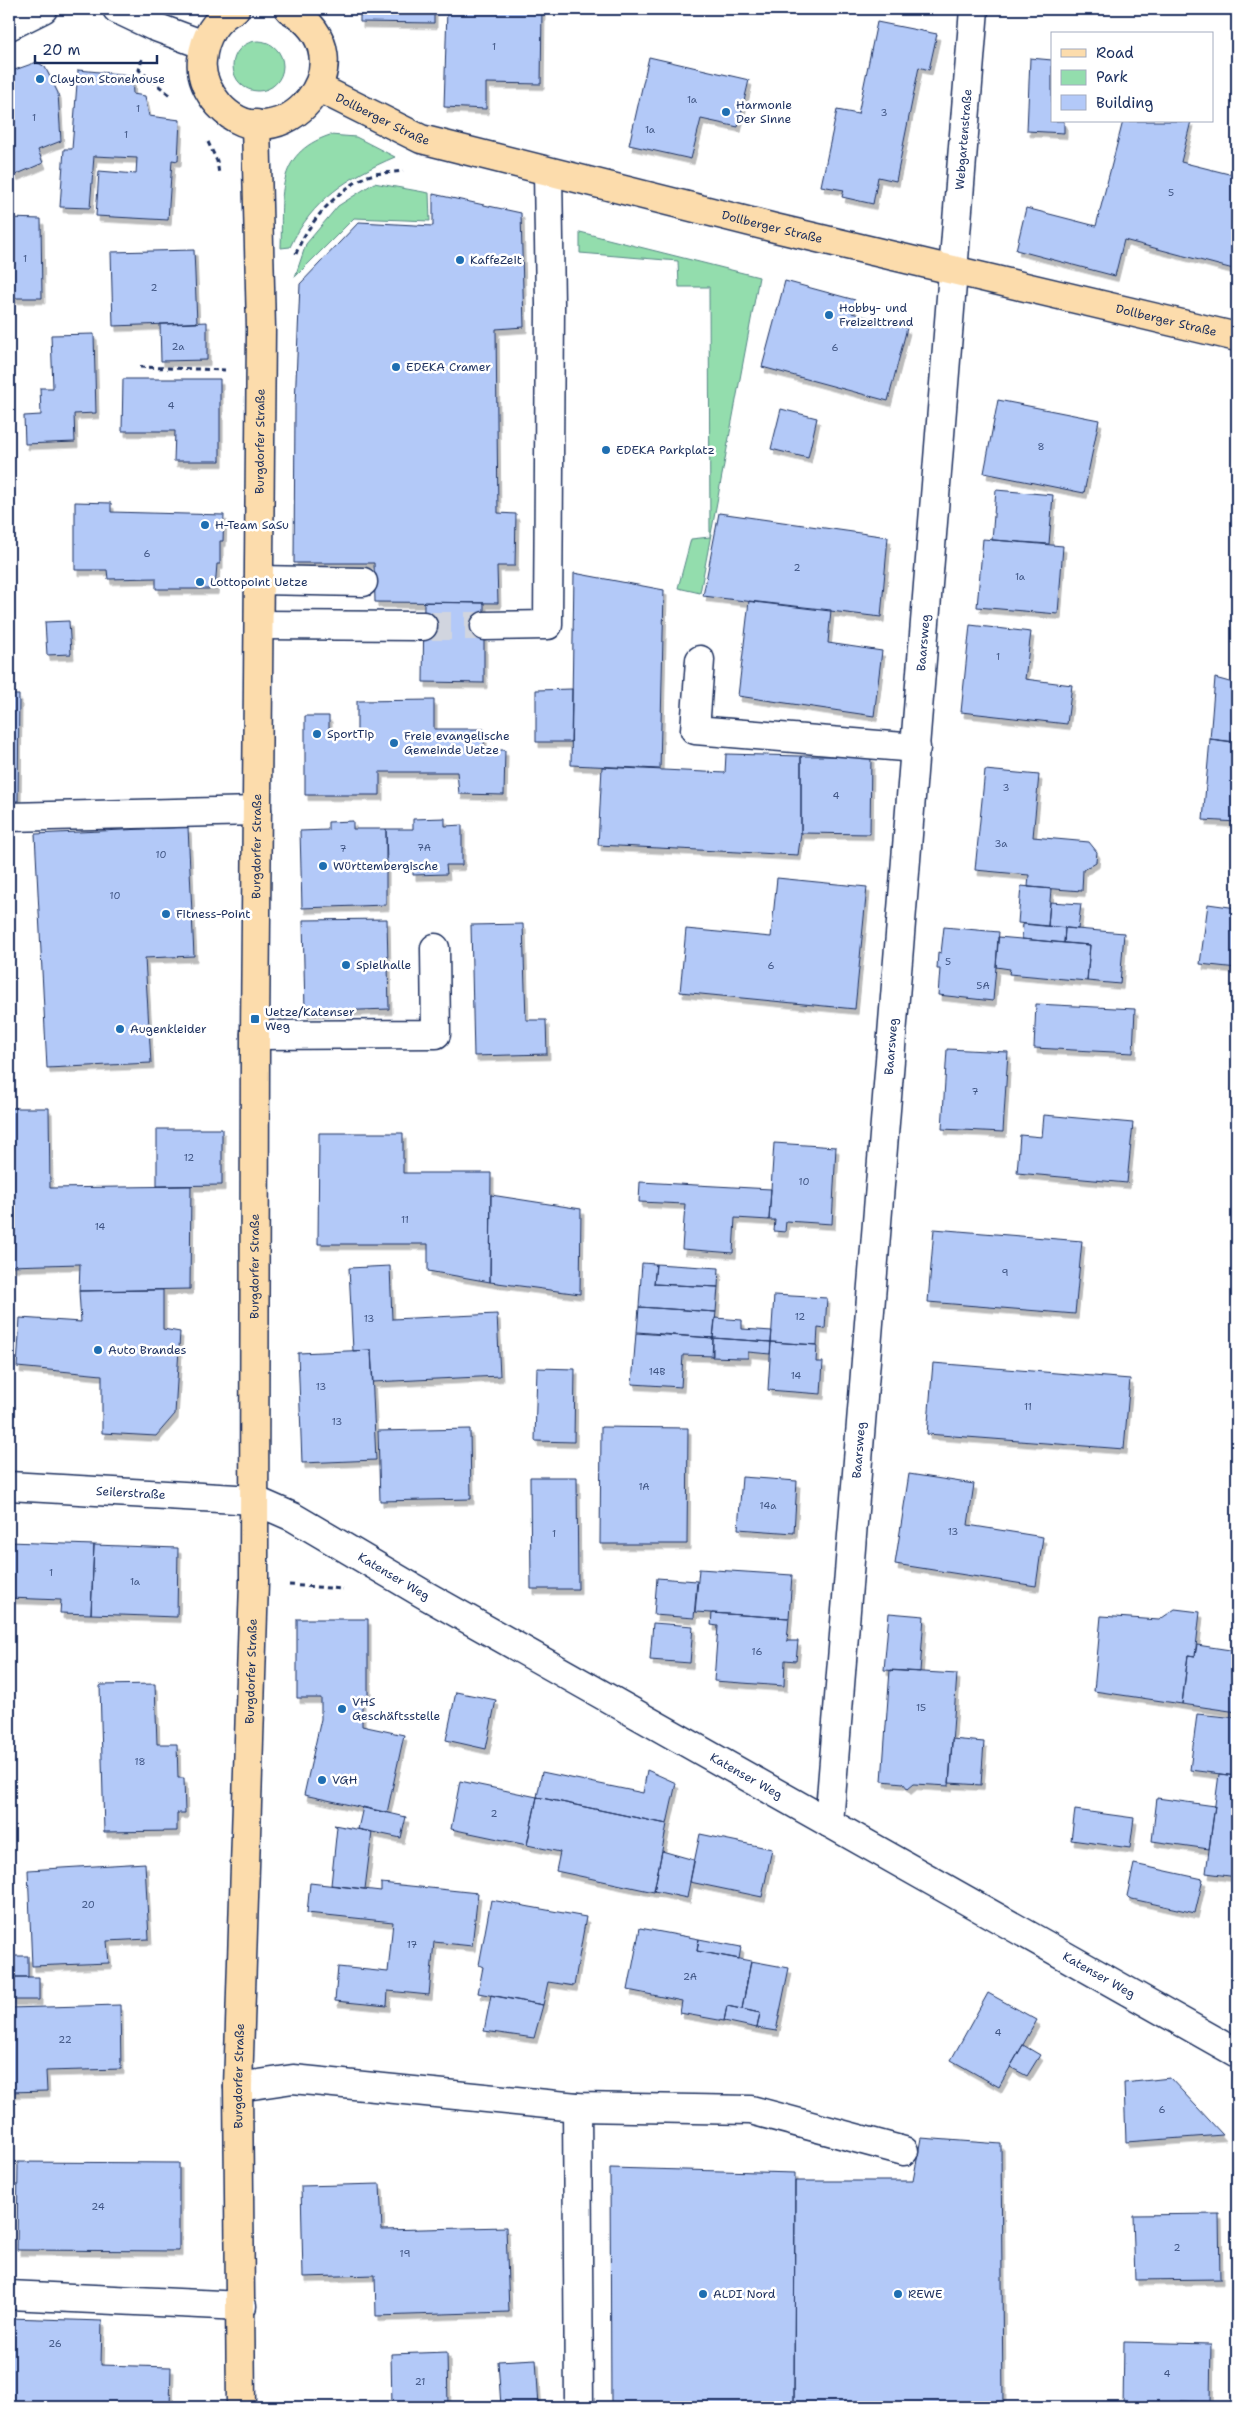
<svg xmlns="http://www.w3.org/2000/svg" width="1246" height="2416" font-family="'Shantell Sans',sans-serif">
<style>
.green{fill:#93ddad;stroke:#578686}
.building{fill:#b3c9f8;stroke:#1b2f5e;filter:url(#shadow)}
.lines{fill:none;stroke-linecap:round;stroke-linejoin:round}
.minor-tunnel{stroke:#d1d5df;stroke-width:28;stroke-dasharray:28 14;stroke-linecap:butt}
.minor-casing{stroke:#1b2f5e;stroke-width:31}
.major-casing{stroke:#1b2f5e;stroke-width:31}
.path{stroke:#1b2f5e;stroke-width:3;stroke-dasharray:5 4;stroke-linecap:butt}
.minor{stroke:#fff;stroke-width:28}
.major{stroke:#fcdcac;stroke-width:28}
.poi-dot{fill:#1f6fb2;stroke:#fff;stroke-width:2}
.labels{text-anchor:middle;stroke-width:5;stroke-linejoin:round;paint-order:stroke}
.number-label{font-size:10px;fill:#415684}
.poi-label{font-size:12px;fill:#1b2f5e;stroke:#fff;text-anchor:start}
.street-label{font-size:12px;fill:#1b2f5e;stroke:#fff}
</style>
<defs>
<filter id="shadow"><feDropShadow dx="3" dy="5.5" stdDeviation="0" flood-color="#0004"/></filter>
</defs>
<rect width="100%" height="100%" fill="#fff"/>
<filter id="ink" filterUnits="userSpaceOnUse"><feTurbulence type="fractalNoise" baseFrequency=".02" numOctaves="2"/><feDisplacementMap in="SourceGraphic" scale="10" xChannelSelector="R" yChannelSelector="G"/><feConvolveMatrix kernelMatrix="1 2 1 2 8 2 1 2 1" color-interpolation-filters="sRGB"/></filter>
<g filter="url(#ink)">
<path class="green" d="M233 66a25 25 0 1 1 50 0a25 25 0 1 1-50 0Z
M330,135L356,137L395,157C348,177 312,200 290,247L281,248C283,198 273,154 330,135Z
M374,183L429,193L430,221L354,218L295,277L306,244L338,206Z
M580,232L759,277L700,593L678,588L691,539L710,537L709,287H679L678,261L580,253Z"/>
<path class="building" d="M360,9H434V23L360,22Z
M447,9H542L541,84L486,83V109L444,107Z
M877,22L937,34L929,70L919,67L896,181L878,177L873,204L842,197L844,190L821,186L837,110L858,114Z
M649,57L749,80L738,127L701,119L691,159L629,145Z
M1030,58L1052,60V121H1064V133L1027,131Z
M37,62L45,67L58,93L61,141L38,150L43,163L15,175L9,164V72Z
M78,70L132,75L133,94L145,96L149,116L180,120L178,161L172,160L168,220L96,216L99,171L136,174L137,158L94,156L90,208L60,207L64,149H72Z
M1123,121H1191L1181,162L1237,176V270L1124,240L1115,276L1016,250L1026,208L1096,226Z
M433,194L521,213L524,327L496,329L498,513L516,514L515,566H497L498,603L375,602L374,563H294L295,405L300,284L359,222L433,226Z
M9,218L41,219L42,298H9Z
M194,250L197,323L113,326L111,252Z
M785,281L855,300L852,313L907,328L888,401L762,367Z
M207,322V360L161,361L160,324Z
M94,334L96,413L74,414L75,442L25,444L24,416L41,415L40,388H53L51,335Z
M123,379H220V461H174L175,431H122Z
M998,400L1099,420L1084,493L984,473Z
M781,409L817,418L808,458L771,449Z
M996,490L1053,495L1049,544L992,540Z
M75,502L111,503V512L224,515L223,541H220V564H217L215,589H156V578L108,579L107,570H75Z
M719,513L888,537L881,617L703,596Z
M983,539L1063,546L1058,614L977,607Z
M574,573L664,590L660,769L571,765Z
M749,601L831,610L828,643L882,651L874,716L738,696Z
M424,602L484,603V683L423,682Z
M69,621L71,654L47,655L45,622Z
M970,625L1031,632L1025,679L1072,685L1067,724L961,712Z
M1215,678L1237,684V727H1234L1232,742L1210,739Z
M572,689L571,742H536V690Z
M9,695H19L18,801H9Z
M434,700V729H484V750H505L504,795L459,794L457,772H380V795H305V716H329V736H357V701Z
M1210,739L1237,742V822L1203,820Z
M726,754L801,756V833L798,855L598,845L602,767L725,773Z
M801,756H871L870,834L801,833Z
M985,770L1039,775L1033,837L1089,842L1097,852L1096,862L1083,870L1082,891L1028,887L1029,875L975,870Z
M445,818V826L462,825V865H446L447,874L413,875V864L387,865L386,829H413V819Z
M353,821V829H386V905L302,908L300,831L328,830V822Z
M188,827L194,956L145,958L151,1063L47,1068L35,834Z
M777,878L867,887L855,1009L680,992L686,929L771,937Z
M1021,886L1051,889L1048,926L1018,923Z
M1050,902L1081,904L1078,929L1048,926Z
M1208,904L1237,908V968L1200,964Z
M387,919L389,1009L305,1012L303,920Z
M523,924L526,1020H546L547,1054L474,1056L471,925Z
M1023,924L1065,928L1064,943L1022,939Z
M944,927L999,932L993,1001L938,995L940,969H937L938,952L941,953Z
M1065,928L1124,933L1120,984L1087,981L1090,945L1064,943Z
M998,937L1090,945L1087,981L1009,974L1010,969L996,967Z
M1036,1004L1135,1009L1133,1053L1034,1048Z
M947,1049L1008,1052L1003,1132L942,1129Z
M9,1108H49L50,1188L191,1186L190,1289L79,1291L80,1264L9,1266Z
M1044,1115L1133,1123L1127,1183L1017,1173L1020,1135L1042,1137Z
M157,1129H222V1185L157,1186Z
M319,1133H403V1173H491L490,1282L428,1271V1244H318Z
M774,1143L836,1147L832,1224L786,1221L785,1232L774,1231L775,1220H769Z
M640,1182L771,1189L769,1220L735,1218L733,1253L682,1249L685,1204L639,1202Z
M491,1195L581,1209L580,1294L490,1282Z
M934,1229L1082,1241L1075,1314L928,1302Z
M642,1263L656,1264L654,1284L718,1287L716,1312L639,1307Z
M656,1264L719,1268L718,1287L654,1284Z
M390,1266L392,1319L497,1314L500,1376L373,1382L371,1350L353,1351L349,1268Z
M163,1290V1329L180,1332L175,1414L156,1436L102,1433V1375L17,1367L20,1318L81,1322L79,1291Z
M774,1295L827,1298L825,1329L818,1328L817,1345L771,1342Z
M639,1307L716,1312L713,1338L637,1332Z
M715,1318L742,1320V1329L772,1331L771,1342L713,1338Z
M636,1333L713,1338V1356L683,1355L681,1387L632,1384Z
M713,1338L771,1342L770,1354L748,1352V1358H740L712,1357Z
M771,1342L817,1345L816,1362H823L821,1394L768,1390Z
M371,1350L376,1460L302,1463L298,1353Z
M933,1363L1130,1379L1124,1449L927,1434Z
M537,1368L575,1369L574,1442L535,1441Z
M601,1427L688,1428L687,1544H600Z
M470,1429L471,1499L380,1501L378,1431Z
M909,1474L974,1484L968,1525L1043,1537L1036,1586L895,1564Z
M530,1477H577L578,1589H531Z
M742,1477L797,1481L794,1533L738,1529Z
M9,1542L94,1545L91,1614L60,1613L61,1600L9,1598Z
M94,1545L178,1548L177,1617L91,1614Z
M699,1569L792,1575L789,1618L695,1612Z
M657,1578L697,1581L694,1618L654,1615Z
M1175,1609L1200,1612L1195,1656L1188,1655L1182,1704L1094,1691L1101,1616L1159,1620Z
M712,1613L789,1618L787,1641H798L796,1661L785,1660L784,1686L714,1681L718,1626L711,1625Z
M889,1613L924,1616L920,1672L884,1670Z
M297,1619H368V1698H362V1726L404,1735L387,1813L304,1795L321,1719V1698H297Z
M653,1623L693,1626L690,1663L650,1660Z
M1197,1645L1237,1651V1712L1182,1704L1188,1655L1195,1656Z
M890,1670L957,1674L949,1786L914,1784L908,1789L903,1783L882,1781Z
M155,1684L157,1744H177L178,1778H184L185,1813H177V1831L104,1832L100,1685Z
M456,1692L496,1700L486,1749L446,1740Z
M1197,1714L1237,1718L1236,1776L1190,1770Z
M952,1739L984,1742L981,1785L949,1783Z
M647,1770L676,1783L667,1824L537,1797L542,1772L643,1793Z
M1219,1774L1237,1776V1877L1206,1873Z
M460,1781L537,1797L527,1845L451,1829Z
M537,1797L667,1824L654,1892L556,1871L560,1852L527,1845Z
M1157,1798L1215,1806L1209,1849L1152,1841Z
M363,1807L406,1817L401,1838L358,1829Z
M1075,1810L1134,1818L1130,1848L1071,1840Z
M334,1825L372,1832L365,1889L331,1885L337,1827Z
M700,1834L772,1849L762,1897L690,1882Z
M662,1851L694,1860L687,1898L654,1891Z
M145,1863L149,1939L107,1941L109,1963L32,1966L28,1870Z
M1134,1864L1203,1879L1195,1913L1132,1899L1127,1896Z
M310,1883L381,1891V1883L478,1893L472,1946L434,1942L429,1995L388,1991L387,2006L335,2001L338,1967L388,1972L393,1922L307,1913Z
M491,1900L586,1917L574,1986L548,1982L543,2005L478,1993L483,1967L479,1965Z
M640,1928L699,1939L697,1951L751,1961L742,2009L727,2006L724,2021L680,2013L682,2001L628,1990Z
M699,1939L741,1947L739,1959L697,1951Z
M9,1956H28V1977H9Z
M751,1961L789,1968L776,2031L757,2028L760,2013L742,2009Z
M9,1977H39V2000H9Z
M988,1993L1037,2020L999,2087L951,2060Z
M491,1995L543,2005L534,2038L484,2031Z
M120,2005L121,2069L46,2071L47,2091L9,2092V2008Z
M727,2006L760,2013L757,2028L724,2021Z
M1023,2045L1040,2055L1027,2076L1010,2067Z
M1170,2078L1223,2135L1126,2142L1124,2083Z
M921,2138L1001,2144L1003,2407H794L795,2181H913Z
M18,2162L179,2163V2251L17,2250Z
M610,2168L795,2173L794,2407H611Z
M380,2184L382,2230L506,2227L509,2312L376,2316L375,2275L303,2277L301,2186Z
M1219,2214L1220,2279L1135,2280L1133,2215Z
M9,2318L102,2321L101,2365L171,2367L170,2407H100V2405L9,2402Z
M1124,2342L1211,2344L1210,2402L1181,2401V2407H1123Z
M447,2352L448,2407H392L391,2354Z
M536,2359L539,2407H501L498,2361Z"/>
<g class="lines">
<path class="minor-tunnel" d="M423,626H485"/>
<defs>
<g id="minor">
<path d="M117,9L153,26L204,45"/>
<path d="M9,26L43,9"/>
<path d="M259,580L363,582"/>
<path d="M259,625L423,626"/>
<path d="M485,626L548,625L550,305L548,172"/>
<path d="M700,660L695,730L916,748"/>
<path d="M9,817L257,811"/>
<path d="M255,1035L436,1034L435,948"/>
<path id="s1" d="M9,1486L254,1500L293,1517L427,1596L1237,2053"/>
<path id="s2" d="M829,1823L974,9"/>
<path d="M238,2087L293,2079L577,2107L751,2110L904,2151"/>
<path d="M577,2107L579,2407"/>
<path d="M9,2295L242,2306"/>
</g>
<g id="major">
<path d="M235,9C215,19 204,38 202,60C200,77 208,92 219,105C277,170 377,60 289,9"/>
<path id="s3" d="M319,88L421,139L775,228L1237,337"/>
<path id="s4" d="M241,2407L238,2087L254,1582L255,1035L261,328L256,124"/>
</g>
</defs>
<use href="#minor" class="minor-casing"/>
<use href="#major" class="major-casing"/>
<path class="path" d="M142,59L139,70L170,95
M208,142L217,161L219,174
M296,254C306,224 339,188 368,176C378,172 392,173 403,171
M140,367L225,370
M289,1585L343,1589"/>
<use href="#minor" class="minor"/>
<use href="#major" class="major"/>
</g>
</g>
<g class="poi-dot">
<circle cx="40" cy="79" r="5"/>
<circle cx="726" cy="112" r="5"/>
<circle cx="460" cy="260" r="5"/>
<circle cx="829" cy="315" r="5"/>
<circle cx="396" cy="367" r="5"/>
<circle cx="606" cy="450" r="5"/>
<circle cx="205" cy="525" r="5"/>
<circle cx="200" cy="582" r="5"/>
<circle cx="317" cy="734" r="5"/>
<circle cx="394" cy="743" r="5"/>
<circle cx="323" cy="866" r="5"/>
<circle cx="166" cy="914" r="5"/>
<circle cx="346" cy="965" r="5"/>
<rect x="250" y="1014" width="10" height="10" rx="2.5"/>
<circle cx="120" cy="1029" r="5"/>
<circle cx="98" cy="1350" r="5"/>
<circle cx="342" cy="1709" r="5"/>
<circle cx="322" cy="1780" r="5"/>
<circle cx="703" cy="2294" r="5"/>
<circle cx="898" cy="2294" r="5"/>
</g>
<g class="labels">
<g class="number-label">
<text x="494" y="50">1</text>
<text x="692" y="103">1a</text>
<text x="138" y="112">1</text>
<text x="884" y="116">3</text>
<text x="34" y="121">1</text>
<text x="650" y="133">1a</text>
<text x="126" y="138">1</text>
<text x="1171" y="196">5</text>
<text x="25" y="262">1</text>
<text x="154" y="291">2</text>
<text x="178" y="350">2a</text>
<text x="835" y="351">6</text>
<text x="171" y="409">4</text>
<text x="1041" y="450">8</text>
<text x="147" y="557">6</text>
<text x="797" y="571">2</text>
<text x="1020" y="580">1a</text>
<text x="998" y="660">1</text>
<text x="1006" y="791">3</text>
<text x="836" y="799">4</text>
<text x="1001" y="847">3a</text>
<text x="424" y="851">7A</text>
<text x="343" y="852">7</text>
<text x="161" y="858">10</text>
<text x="115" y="899">10</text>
<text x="948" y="965">5</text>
<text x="771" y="969">6</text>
<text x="983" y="989">5A</text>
<text x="975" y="1095">7</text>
<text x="189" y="1161">12</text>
<text x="804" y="1185">10</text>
<text x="405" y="1223">11</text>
<text x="100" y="1230">14</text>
<text x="1005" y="1276">9</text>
<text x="800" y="1320">12</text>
<text x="369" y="1322">13</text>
<text x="657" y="1375">14B</text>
<text x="796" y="1379">14</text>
<text x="321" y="1390">13</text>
<text x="1028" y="1410">11</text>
<text x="337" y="1425">13</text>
<text x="644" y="1490">1A</text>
<text x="768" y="1509">14a</text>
<text x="953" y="1535">13</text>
<text x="554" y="1537">1</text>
<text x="51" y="1576">1</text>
<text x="135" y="1585">1a</text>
<text x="757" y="1655">16</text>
<text x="921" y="1711">15</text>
<text x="140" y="1765">18</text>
<text x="494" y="1817">2</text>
<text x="88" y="1908">20</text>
<text x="412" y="1948">17</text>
<text x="690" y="1980">2A</text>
<text x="998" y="2036">4</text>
<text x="65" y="2043">22</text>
<text x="1162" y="2113">6</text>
<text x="98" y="2210">24</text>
<text x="1177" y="2251">2</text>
<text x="405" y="2257">19</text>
<text x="55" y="2347">26</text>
<text x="1167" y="2377">4</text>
<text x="420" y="2385">21</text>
</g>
<g class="poi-label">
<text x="50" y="83">Clayton Stonehouse</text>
<text x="736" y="109">Harmonie<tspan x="736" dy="14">Der Sinne</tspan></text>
<text x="470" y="264">KaffeZeit</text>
<text x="839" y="312">Hobby- und<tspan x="839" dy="14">Freizeittrend</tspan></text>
<text x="406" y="371">EDEKA Cramer</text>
<text x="616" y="454">EDEKA Parkplatz</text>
<text x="215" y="529">H-Team SaSu</text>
<text x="210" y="586">Lottopoint Uetze</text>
<text x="327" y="738">SportTip</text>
<text x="404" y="740">Freie evangelische<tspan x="404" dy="14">Gemeinde Uetze</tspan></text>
<text x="333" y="870">Württembergische</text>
<text x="176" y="918">Fitness-Point</text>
<text x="356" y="969">Spielhalle</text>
<text x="265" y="1016">Uetze/Katenser<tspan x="265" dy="14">Weg</tspan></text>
<text x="130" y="1033">Augenkleider</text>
<text x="108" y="1354">Auto Brandes</text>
<text x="352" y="1706">VHS<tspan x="352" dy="14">Geschäftsstelle</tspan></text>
<text x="332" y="1784">VGH</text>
<text x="713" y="2298">ALDI Nord</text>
<text x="908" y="2298">REWE</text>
</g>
<g class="street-label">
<text dy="4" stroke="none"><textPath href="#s3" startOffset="71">Dollberger Straße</textPath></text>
<text dy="4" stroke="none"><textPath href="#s2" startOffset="1689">Webgartenstraße</textPath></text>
<text dy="4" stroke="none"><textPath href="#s3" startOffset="476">Dollberger Straße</textPath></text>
<text dy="4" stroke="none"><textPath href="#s3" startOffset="881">Dollberger Straße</textPath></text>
<text dy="4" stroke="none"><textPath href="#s4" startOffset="1966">Burgdorfer Straße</textPath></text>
<text dy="4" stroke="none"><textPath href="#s2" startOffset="1184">Baarsweg</textPath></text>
<text dy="4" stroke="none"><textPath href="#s4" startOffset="1561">Burgdorfer Straße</textPath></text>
<text dy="4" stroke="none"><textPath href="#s2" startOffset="779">Baarsweg</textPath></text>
<text dy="4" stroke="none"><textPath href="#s4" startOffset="1141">Burgdorfer Straße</textPath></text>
<text dy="4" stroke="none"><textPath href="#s2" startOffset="374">Baarsweg</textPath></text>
<text dy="4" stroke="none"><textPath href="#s1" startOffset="122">Seilerstraße</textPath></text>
<text dy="4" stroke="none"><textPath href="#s1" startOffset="405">Katenser Weg</textPath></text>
<text dy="4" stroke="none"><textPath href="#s4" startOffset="736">Burgdorfer Straße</textPath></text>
<text dy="4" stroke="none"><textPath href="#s1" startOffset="810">Katenser Weg</textPath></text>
<text dy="4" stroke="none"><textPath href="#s1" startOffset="1215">Katenser Weg</textPath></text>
<text dy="4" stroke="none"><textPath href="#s4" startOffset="331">Burgdorfer Straße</textPath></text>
</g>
</g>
<rect width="1246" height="2416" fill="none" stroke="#fff" stroke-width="30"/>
<rect x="15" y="15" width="1216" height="2386" fill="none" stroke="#1b2f5e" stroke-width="2" filter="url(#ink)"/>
<rect x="1051" y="32" width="162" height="90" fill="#ffffff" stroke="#a4acbf"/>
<rect x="1061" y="49" width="25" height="8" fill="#fcdcac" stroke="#a4acbf"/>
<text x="1096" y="58" font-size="15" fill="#1b2f5e">Road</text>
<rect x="1061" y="70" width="25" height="15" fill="#93ddad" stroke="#a4acbf"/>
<text x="1096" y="82" font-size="15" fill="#1b2f5e">Park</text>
<rect x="1061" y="95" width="25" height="15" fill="#b3c9f8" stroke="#a4acbf"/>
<text x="1096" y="108" font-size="15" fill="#1b2f5e">Building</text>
<path d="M35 55v8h122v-8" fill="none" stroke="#1b2f5e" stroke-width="2.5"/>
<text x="42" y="55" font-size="15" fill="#1b2f5e" stroke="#ffffff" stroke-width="4" paint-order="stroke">20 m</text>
</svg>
